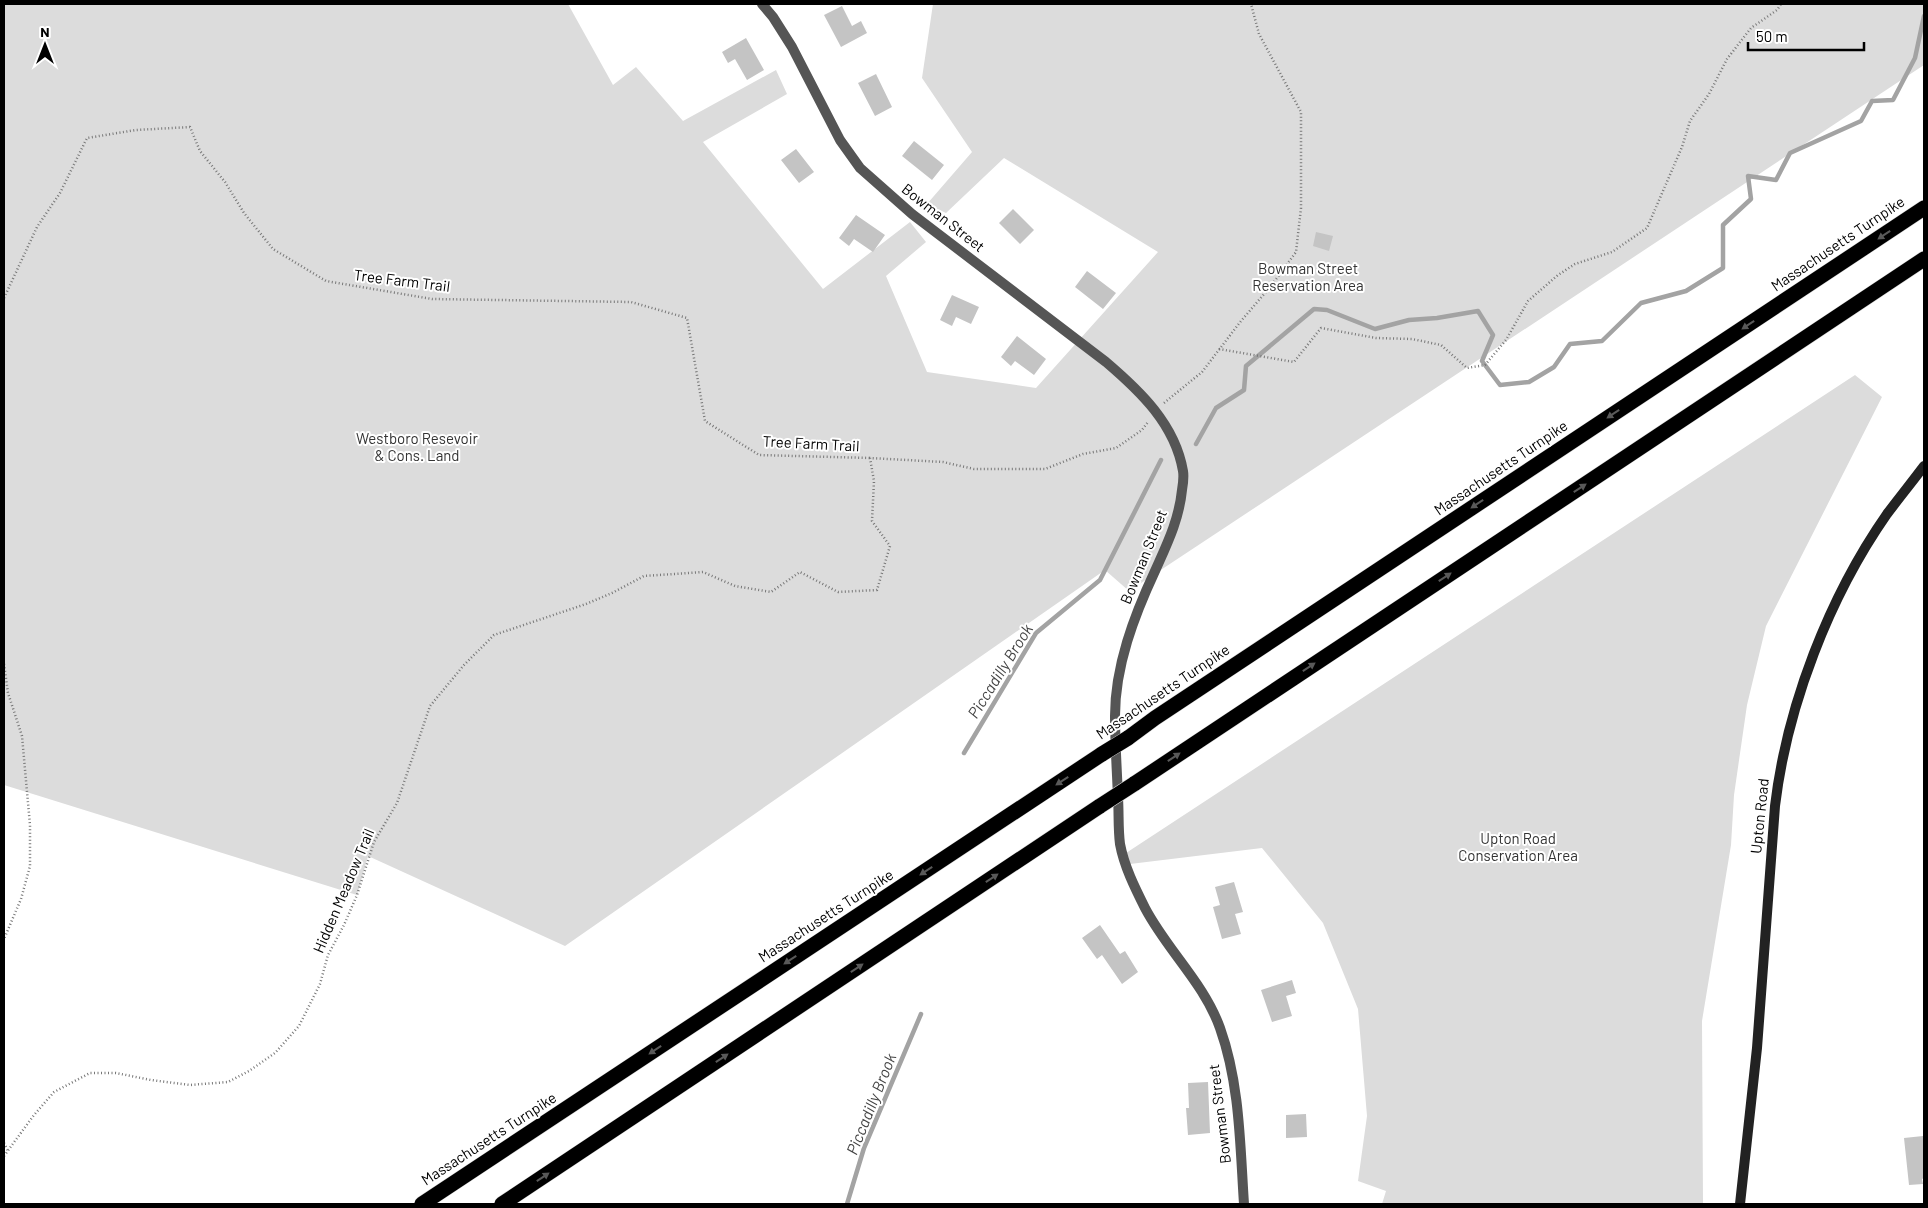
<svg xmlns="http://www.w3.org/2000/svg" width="1928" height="1208" font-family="Barlow,sans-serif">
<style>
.green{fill:#dcdcdc}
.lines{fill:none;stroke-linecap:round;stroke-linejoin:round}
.stream{stroke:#a3a3a3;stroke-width:4.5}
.building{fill:#c4c4c4}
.highway-casing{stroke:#dbdbdb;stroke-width:16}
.path{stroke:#777;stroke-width:2.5;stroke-dasharray:1 2.5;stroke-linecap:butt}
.street{stroke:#555;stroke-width:10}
.secondary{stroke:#222;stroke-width:10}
.highway{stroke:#000;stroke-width:15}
.highway-bridge-casing{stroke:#dbdbdb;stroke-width:16;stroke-linecap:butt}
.highway-bridge{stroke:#000;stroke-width:15}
.oneway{fill:#595959}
.labels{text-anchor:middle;stroke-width:4;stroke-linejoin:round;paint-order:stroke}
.street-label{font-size:15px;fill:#000;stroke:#fff}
.park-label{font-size:15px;fill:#333;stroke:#fff}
.water-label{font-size:16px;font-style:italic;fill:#444;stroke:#fff}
</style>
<rect width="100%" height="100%" fill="#fff"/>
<path class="green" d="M4,4H568L613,85L636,67L683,121L776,70L787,94L703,142L823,289L910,222L926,242L886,276L927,372L1036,388L1158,252L1004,158L946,213L927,204L972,152L922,78L933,4H1924V65L1129,591L1105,570L565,946L368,856L357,895L4,785Z
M1855,375L1882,397L1766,626L1747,705L1734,795L1731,845L1702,1021L1703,1204H1382L1386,1191L1358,1181L1367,1116L1358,1009L1323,923L1262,848L1130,864L1123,855Z"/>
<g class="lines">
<path class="stream" d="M1196,444L1216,408L1244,390L1246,366L1314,309L1327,310L1375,329L1409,320L1437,318L1478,311L1493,335L1482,361L1500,385L1529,382L1554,367L1570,344L1602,341L1641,303L1686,291L1723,268V225L1751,199L1748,176L1776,180L1790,153L1861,121L1872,101L1893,100L1915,58L1924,16
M964,753L1036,633L1100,580L1161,460
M847,1204L864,1148L921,1014"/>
</g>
<path class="building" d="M842,6L852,26L861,21L867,33L841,47L824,15Z
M746,38L764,70L747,80L735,59L728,63L722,52Z
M876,74L892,107L875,116L858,83Z
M914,141L944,165L932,180L902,156Z
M796,149L814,172L799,183L781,160Z
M1013,209L1034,230L1020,244L999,223Z
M856,215L885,235L873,252L854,239L849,246L839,238Z
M1316,232L1333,236L1329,251L1313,246Z
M1087,271L1116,293L1103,309L1075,287Z
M952,295L979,307L971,324L956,317L952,326L940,320Z
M1017,336L1046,359L1034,375L1015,361L1011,366L1001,357Z
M1234,882L1243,912L1235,914L1241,934L1222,939L1213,907L1220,905L1215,887Z
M1100,925L1120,954L1125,951L1138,972L1122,984L1102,955L1097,959L1082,938Z
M1292,980L1296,993L1286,996L1292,1016L1272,1022L1261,990Z
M1208,1082L1210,1133L1188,1135L1186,1108H1189L1188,1083Z
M1306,1114L1307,1137L1286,1138V1115Z
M1923,1136L1924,1178L1922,1179L1923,1184L1909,1185L1904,1138Z"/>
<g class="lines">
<defs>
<path id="highway" d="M1128,738L1155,718L1924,208
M1134,784L1924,259
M422,1204L1102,754
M502,1204L1100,806"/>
</defs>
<use href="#highway" class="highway-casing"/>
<path class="path" d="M4,298L37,227L60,193L87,138L136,130L190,127L200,151L225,182L244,213L273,249L326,281L432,299L631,302L687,318L705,421L759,455L870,458
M1219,349L1294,362L1321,328L1376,338L1412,339L1441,345L1467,368L1485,365L1506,340L1528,301L1558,275L1575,264L1612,252L1647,228L1682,147L1690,121L1709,94L1727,59L1751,28L1777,10L1781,4
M1164,403L1202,372L1241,321L1271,286L1296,252L1301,208V112L1259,34L1251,4
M4,664L8,693L22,736L30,825V866L21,899L4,939
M4,1143L8,1151
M4,1156L34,1115L54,1092L90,1073H116L151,1080L190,1085L228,1082L249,1071L275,1053L299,1026L320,984L328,955L344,925L357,895L374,842L397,803L430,706L464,665L494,635L586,604L612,593L644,576L703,572L735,586L771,592L800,572L838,592L877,590L890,546L872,521L874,481L870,458L943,462L974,469H1045L1083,454L1116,448L1142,430L1148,422"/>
<path class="street" d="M762,4L773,17L792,47L840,140L860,168L912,214L1106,362C1140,391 1175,424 1183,471C1184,477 1183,484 1182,490C1179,520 1167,544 1155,571C1134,616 1115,666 1115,716C1115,743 1117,771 1118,798C1119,813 1118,829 1120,844C1124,866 1135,888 1145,908C1167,950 1204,983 1220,1028C1240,1084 1240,1145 1244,1204"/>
<path class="secondary" d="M1740,1204L1757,1048L1775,806C1787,706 1829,597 1887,514C1899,498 1912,482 1924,466"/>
<use href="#highway" class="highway"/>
<defs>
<path id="highway-bridge" d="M1102,754L1128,738
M1100,806L1134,784"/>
</defs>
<use href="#highway-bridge" class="highway-bridge-casing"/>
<use href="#highway-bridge" class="highway-bridge"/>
</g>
<defs><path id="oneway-solid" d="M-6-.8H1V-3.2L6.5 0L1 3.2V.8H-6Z" transform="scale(1.25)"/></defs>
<g class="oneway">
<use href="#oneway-solid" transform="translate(1884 235) rotate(146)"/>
<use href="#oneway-solid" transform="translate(1748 325) rotate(146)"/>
<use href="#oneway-solid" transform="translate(1613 414) rotate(146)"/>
<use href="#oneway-solid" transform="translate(1580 488) rotate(-33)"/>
<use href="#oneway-solid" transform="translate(1477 504) rotate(146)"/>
<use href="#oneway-solid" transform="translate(1445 577) rotate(-33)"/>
<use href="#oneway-solid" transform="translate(1309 667) rotate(-34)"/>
<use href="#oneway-solid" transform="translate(1174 757) rotate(-34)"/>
<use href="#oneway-solid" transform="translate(1062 781) rotate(147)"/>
<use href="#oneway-solid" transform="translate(926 871) rotate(147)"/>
<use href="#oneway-solid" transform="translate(992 878) rotate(-34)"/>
<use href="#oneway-solid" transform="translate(790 960) rotate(147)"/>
<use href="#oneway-solid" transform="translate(857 968) rotate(-34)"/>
<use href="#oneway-solid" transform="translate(655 1050) rotate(146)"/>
<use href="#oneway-solid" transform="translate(722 1058) rotate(-34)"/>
<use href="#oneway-solid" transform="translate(543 1177) rotate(-34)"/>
</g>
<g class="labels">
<g class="street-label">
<text transform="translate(943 218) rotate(38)" y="5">Bowman Street</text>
<text transform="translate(1838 244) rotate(-34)" y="5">Massachusetts Turnpike</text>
<text transform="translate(402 281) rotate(7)" y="5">Tree Farm Trail</text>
<text transform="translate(811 444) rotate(3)" y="5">Tree Farm Trail</text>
<text transform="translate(1501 468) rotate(-34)" y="5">Massachusetts Turnpike</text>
<text transform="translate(1144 557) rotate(-68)" y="5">Bowman Street</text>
<text transform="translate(1163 692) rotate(-34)" y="5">Massachusetts Turnpike</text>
<text transform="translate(1760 816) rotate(-84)" y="5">Upton Road</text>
<text transform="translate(344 891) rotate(-67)" y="5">Hidden Meadow Trail</text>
<text transform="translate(826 916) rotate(-33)" y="5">Massachusetts Turnpike</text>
<text transform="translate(1220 1114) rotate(-97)" y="5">Bowman Street</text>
<text transform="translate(489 1139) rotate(-33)" y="5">Massachusetts Turnpike</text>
</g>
<g class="park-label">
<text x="1308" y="274">Bowman Street<tspan x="1308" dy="17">Reservation Area</tspan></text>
<text x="417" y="444">Westboro Resevoir<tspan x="417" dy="17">&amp; Cons. Land</tspan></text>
<text x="1518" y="844">Upton Road<tspan x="1518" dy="17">Conservation Area</tspan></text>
</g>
<g class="water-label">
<text transform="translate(1000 671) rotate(-58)" y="6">Piccadilly Brook</text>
<text transform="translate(871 1104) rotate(-68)" y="6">Piccadilly Brook</text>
</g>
</g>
<rect width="1928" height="1208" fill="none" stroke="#000000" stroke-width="10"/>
<g transform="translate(45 45)" stroke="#ffffff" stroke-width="4" paint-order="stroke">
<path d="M0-4L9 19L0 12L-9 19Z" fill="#000000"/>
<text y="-8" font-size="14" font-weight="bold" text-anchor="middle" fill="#000000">N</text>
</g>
<path d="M1748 42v8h116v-8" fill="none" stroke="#000000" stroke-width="2.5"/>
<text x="1756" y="42" font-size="15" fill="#000000" stroke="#ffffff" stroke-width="4" paint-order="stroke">50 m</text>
</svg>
